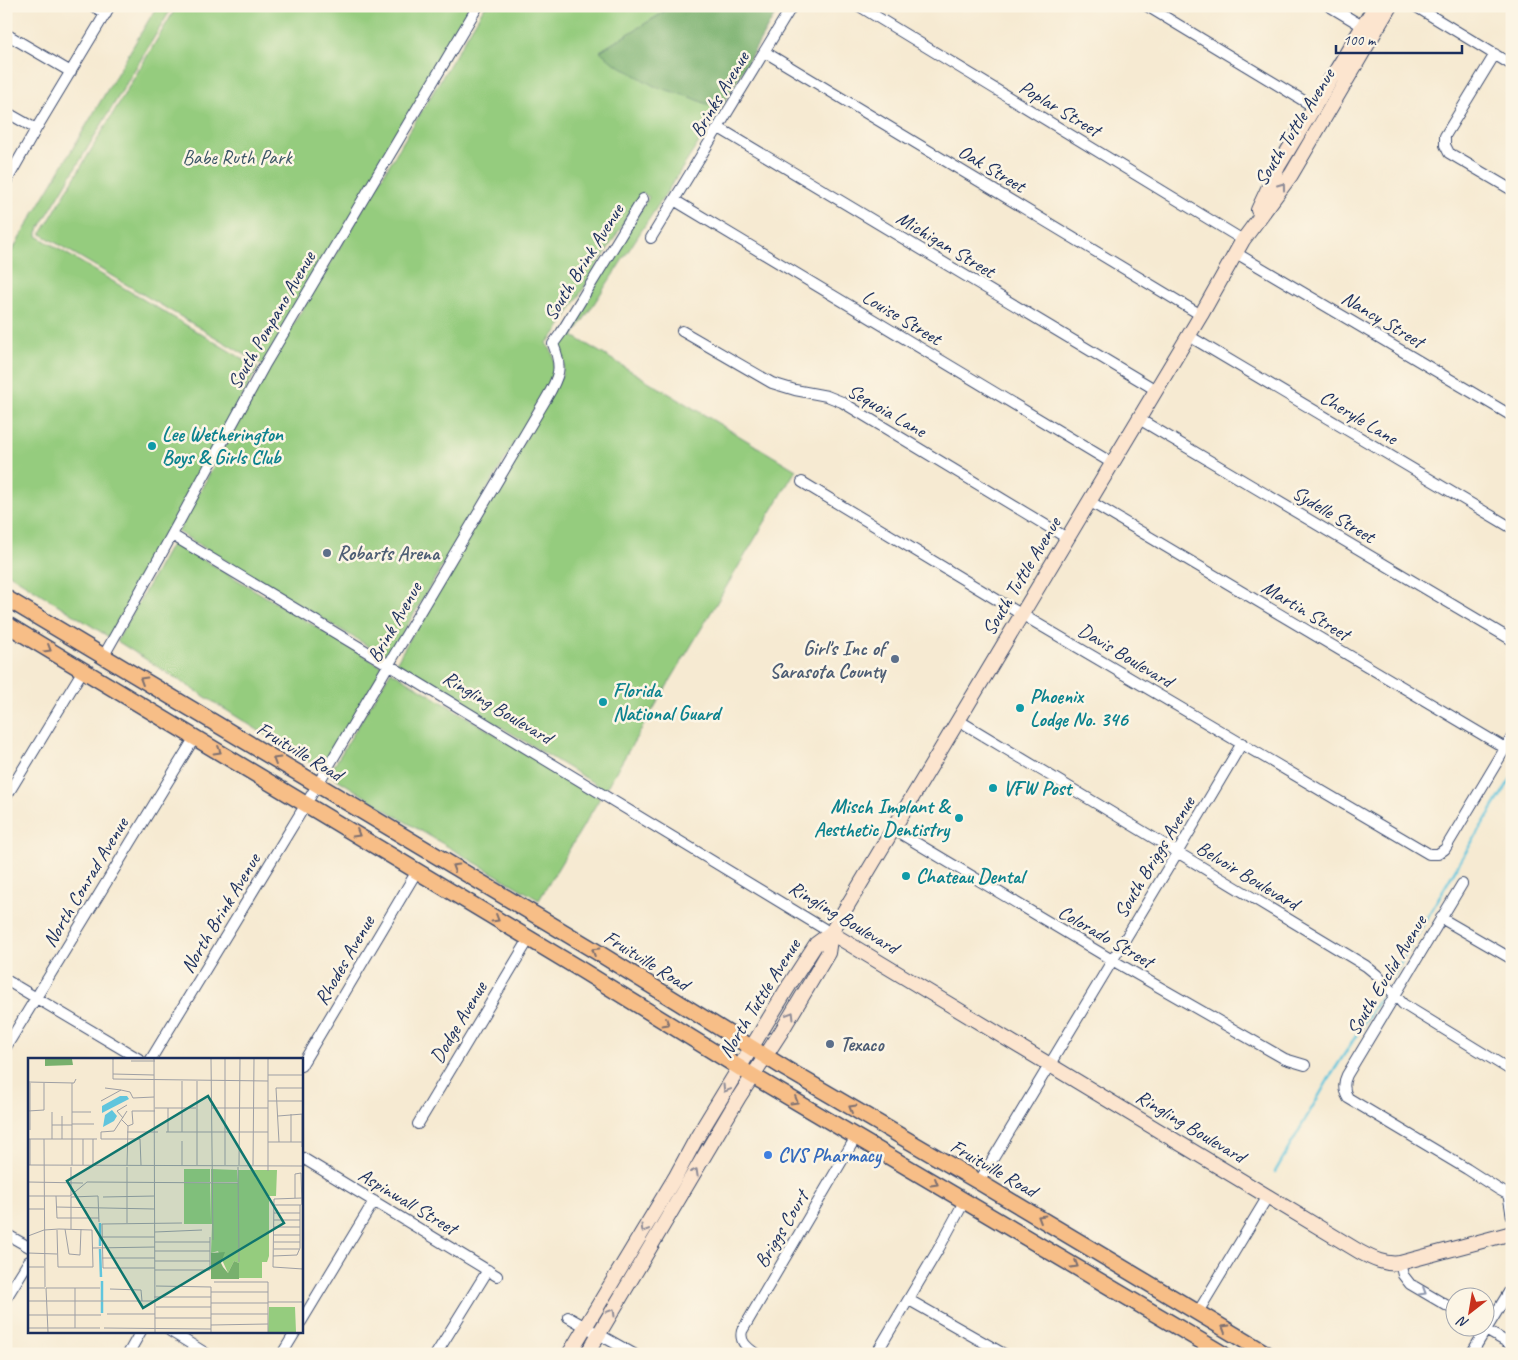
<svg xmlns="http://www.w3.org/2000/svg" width="1518" height="1360" font-family="Caveat,sans-serif">
<style>
.green{fill:#95cc7e;stroke:#587e6e}
.forest{fill:#78b06d;stroke:#4a7066}
.lines{fill:none;stroke-linecap:round;stroke-linejoin:round}
.stream{stroke:#60c5dd;stroke-width:2.5}
.street-casing{stroke:#3c4b6f;stroke-width:12}
.secondary-casing{stroke:#3c4b6f;stroke-width:16}
.primary-casing{stroke:#3c4b6f;stroke-width:18}
.street{stroke:#fff;stroke-width:10}
.secondary{stroke:#fce5cf;stroke-width:14}
.primary{stroke:#f7be87;stroke-width:15}
.oneway{stroke:#8c8a96}
.oneway2{stroke:#7e6f70}
.oneway3{stroke:#8d97ae}
.culture-dot{fill:#0f9aa8;stroke:#fcf5e5;stroke-width:2}
.service-dot{fill:#5c6f8a;stroke:#fcf5e5;stroke-width:2}
.shop-dot{fill:#3f7fe0;stroke:#fcf5e5;stroke-width:2}
.labels{text-anchor:middle;stroke-width:5;stroke-linejoin:round;paint-order:stroke}
.street-label{font-size:20px;fill:#1b2f5e;stroke:#fcf5e5}
.park-label{font-size:20px;fill:#3a5666;stroke:#fcf5e5}
.culture-label{font-size:20px;font-weight:bold;fill:#0d838f;stroke:#fcf5e5;text-anchor:start}
.service-label{font-size:20px;font-weight:bold;fill:#4e5e75;stroke:#fcf5e5;text-anchor:start}
.shop-label{font-size:20px;font-weight:bold;fill:#366cbe;stroke:#fcf5e5;text-anchor:start}
.inset-river{fill:none;stroke:#60c5dd;stroke-width:2.5}
.inset-road{fill:none;stroke:#9e9fa4;stroke-width:1}
.view{fill:#0f766e;fill-opacity:0.15;stroke:#0f766e;stroke-width:2.5}
.inset-edge{fill:none;stroke:#1b2f5e;stroke-width:2.5}
</style>
<rect width="100%" height="100%" fill="#fcf5e5"/>
<filter id="ink" filterUnits="userSpaceOnUse"><feTurbulence type="fractalNoise" baseFrequency=".02" numOctaves="2"/><feDisplacementMap in="SourceGraphic" scale="10" xChannelSelector="R" yChannelSelector="G"/><feConvolveMatrix kernelMatrix="1 2 1 2 8 2 1 2 1" color-interpolation-filters="sRGB"/></filter>
<filter id="wash" filterUnits="userSpaceOnUse"><feTurbulence type="fractalNoise" baseFrequency=".0096" numOctaves="4" result="noise"/><feDisplacementMap in="SourceGraphic" scale="20" xChannelSelector="R" yChannelSelector="G"/><feGaussianBlur stdDeviation="1.12" result="paint"/><feColorMatrix in="noise" values="0 0 0 0 0 0 0 0 0 0 0 0 0 0 0 0 0 1.4 0 .05"/><feComposite in="paint" operator="in"/></filter>
<g filter="url(#wash)">
<rect width="100%" height="100%" fill="#f6ead2"/>
<path class="green" d="M157,6H173L37,232V236L258,368L166,537L109,637L6,572V261Z
M177,6H478L264,366L41,234Z
M485,6H668L661,14L600,51L720,110L573,336L796,470L605,790L396,663L562,375L564,361L558,344L565,335L649,197L642,193L558,330L550,340L547,342V345C559,357 553,374 547,388L388,658L178,532L267,368Z
M173,541L383,667L321,770L117,641Z
M391,671L600,798L539,900L404,821L329,774Z"/>
<path class="forest" d="M668,6H780L720,110L693,98L654,86L611,61L600,51L661,14Z"/>
<g class="lines">
<path class="stream" d="M1392,978L1459,863L1512,777
M1275,1172L1328,1080L1380,998"/>
</g>
</g>
<g filter="url(#ink)">
<g class="lines">
<defs>
<path id="street" d="M93,6L106,14
M859,6L1243,240
M1147,6L1314,107
M1329,6L1369,30
M1415,6L1512,65
M6,34L71,72
M765,52L1201,315
M1495,54L1445,136V145L1449,153L1512,190
M6,112L36,129
M719,128L1156,390
M6,182L36,129L110,6
M674,200L1112,463
M651,238L792,6
M1236,253L1512,416
M682,331L772,383L795,390L827,396L842,402L1067,538
M1189,336L1512,528
M1139,419L1512,640
M802,482L999,601L1429,854H1438L1445,849L1512,737
M1089,501L1505,748
M172,535L389,665L831,933
M103,657L163,551L264,366L478,6
M958,720L1366,966L1377,975L1403,1004L1512,1071
M6,797L83,670
M893,829L1112,960L1285,1059L1305,1065
M1462,884L1347,1075C1343,1083 1343,1090 1348,1098L1467,1169L1498,1189L1509,1195L1512,1193
M1441,918L1512,959
M6,980L139,1059
M6,1047L195,737
M151,1059L306,804L546,399C559,377 563,368 553,344L561,333L643,199
M301,1066L417,871
M418,1124L529,939
M301,1157L497,1276
M979,1182L1177,853L1242,743
M1509,1195V1199L1512,1217
M6,1234L29,1247
M1400,1263L1403,1275L1410,1284L1456,1311
M6,1298L29,1261
M909,1300L1004,1354
M1198,1312L1268,1196
M568,1317L634,1354
M301,1322L374,1201
M1482,1328L1512,1345
M170,1331L207,1354
M128,1354L141,1331
M282,1354L296,1331
M436,1354L488,1270
M756,1354C748,1348 739,1342 742,1331L856,1137
M876,1354L939,1248L965,1200
M1471,1354L1512,1287"/>
<path id="secondary" d="M1258,210L1278,167L1375,6
M831,933L1360,1252C1373,1259 1385,1265 1400,1263L1512,1233
M569,1354L676,1176L696,1139L790,984L816,944L831,933L1201,315L1243,240L1291,175L1390,6
M587,1354L739,1097L781,1032L828,953L831,933"/>
<path id="primary" d="M6,598L597,952L786,1069L979,1182L1267,1354
M6,624L583,971L753,1076L1223,1354"/>
</defs>
<use href="#street" class="street-casing"/>
<use href="#secondary" class="secondary-casing"/>
<use href="#primary" class="primary-casing"/>
<use href="#street" class="street"/>
<use href="#secondary" class="secondary"/>
<use href="#primary" class="primary"/>
</g>
<defs><path id="oneway-chevron" d="M-2-3.5L2.5 0L-2 3.5" fill="none" stroke-width="1.6" stroke-linecap="round" stroke-linejoin="round" transform="scale(1.25)"/></defs>
<g class="oneway">
<use href="#oneway-chevron" transform="translate(1282 186) rotate(-54)"/>
<use href="#oneway-chevron" transform="translate(791 1015) rotate(-59)"/>
<use href="#oneway-chevron" transform="translate(726 1089) rotate(121)"/>
<use href="#oneway-chevron" transform="translate(695 1172) rotate(-61)"/>
<use href="#oneway-chevron" transform="translate(644 1229) rotate(121)"/>
<use href="#oneway-chevron" transform="translate(612 1312) rotate(-59)"/>
</g>
<g class="oneway2">
<use href="#oneway-chevron" transform="translate(48 649) rotate(31)"/>
<use href="#oneway-chevron" transform="translate(143 680) rotate(-149)"/>
<use href="#oneway-chevron" transform="translate(218 751) rotate(31)"/>
<use href="#oneway-chevron" transform="translate(276 760) rotate(-149)"/>
<use href="#oneway-chevron" transform="translate(357 834) rotate(31)"/>
<use href="#oneway-chevron" transform="translate(455 867) rotate(-149)"/>
<use href="#oneway-chevron" transform="translate(496 919) rotate(31)"/>
<use href="#oneway-chevron" transform="translate(595 951) rotate(-148)"/>
<use href="#oneway-chevron" transform="translate(666 1023) rotate(31)"/>
<use href="#oneway-chevron" transform="translate(795 1101) rotate(31)"/>
<use href="#oneway-chevron" transform="translate(852 1108) rotate(-150)"/>
<use href="#oneway-chevron" transform="translate(935 1183) rotate(30)"/>
<use href="#oneway-chevron" transform="translate(1041 1218) rotate(-149)"/>
<use href="#oneway-chevron" transform="translate(1075 1265) rotate(31)"/>
<use href="#oneway-chevron" transform="translate(1225 1328) rotate(-149)"/>
</g>
<use class="oneway3" href="#oneway-chevron" transform="translate(1423 1292) rotate(31)"/>
</g>
<g class="culture-dot">
<circle cx="152" cy="446" r="5"/>
<circle cx="603" cy="702" r="5"/>
<circle cx="1020" cy="708" r="5"/>
<circle cx="993" cy="788" r="5"/>
<circle cx="959" cy="818" r="5"/>
<circle cx="906" cy="876" r="5"/>
</g>
<g class="service-dot">
<circle cx="327" cy="553" r="5"/>
<circle cx="895" cy="659" r="5"/>
<circle cx="830" cy="1044" r="5"/>
</g>
<circle class="shop-dot" cx="768" cy="1155" r="5"/>
<g class="labels">
<g class="street-label">
<text transform="translate(719 94) rotate(-59)" y="7">Brinks Avenue</text>
<text transform="translate(1060 108) rotate(31)" y="7">Poplar Street</text>
<text transform="translate(1294 127) rotate(-58)" y="7">South Tuttle Avenue</text>
<text transform="translate(992 168) rotate(31)" y="7">Oak Street</text>
<text transform="translate(946 244) rotate(31)" y="7">Michigan Street</text>
<text transform="translate(583 262) rotate(-58)" y="7">South Brink Avenue</text>
<text transform="translate(902 317) rotate(31)" y="7">Louise Street</text>
<text transform="translate(1383 319) rotate(31)" y="7">Nancy Street</text>
<text transform="translate(271 320) rotate(-60)" y="7">South Pompano Avenue</text>
<text transform="translate(887 410) rotate(30)" y="7">Sequoia Lane</text>
<text transform="translate(1359 417) rotate(31)" y="7">Cheryle Lane</text>
<text transform="translate(1334 514) rotate(31)" y="7">Sydelle Street</text>
<text transform="translate(1021 576) rotate(-59)" y="7">South Tuttle Avenue</text>
<text transform="translate(1306 610) rotate(31)" y="7">Martin Street</text>
<text transform="translate(394 622) rotate(-60)" y="7">Brink Avenue</text>
<text transform="translate(1126 655) rotate(31)" y="7">Davis Boulevard</text>
<text transform="translate(498 707) rotate(31)" y="7">Ringling Boulevard</text>
<text transform="translate(300 751) rotate(31)" y="7">Fruitville Road</text>
<text transform="translate(1154 857) rotate(-59)" y="7">South Briggs Avenue</text>
<text transform="translate(1248 875) rotate(31)" y="7">Belvoir Boulevard</text>
<text transform="translate(85 882) rotate(-59)" y="7">North Conrad Avenue</text>
<text transform="translate(220 913) rotate(-59)" y="7">North Brink Avenue</text>
<text transform="translate(844 917) rotate(31)" y="7">Ringling Boulevard</text>
<text transform="translate(1106 936) rotate(30)" y="7">Colorado Street</text>
<text transform="translate(344 960) rotate(-60)" y="7">Rhodes Avenue</text>
<text transform="translate(647 960) rotate(32)" y="7">Fruitville Road</text>
<text transform="translate(1386 975) rotate(-59)" y="7">South Euclid Avenue</text>
<text transform="translate(759 998) rotate(-58)" y="7">North Tuttle Avenue</text>
<text transform="translate(458 1022) rotate(-59)" y="7">Dodge Avenue</text>
<text transform="translate(1191 1126) rotate(31)" y="7">Ringling Boulevard</text>
<text transform="translate(994 1168) rotate(30)" y="7">Fruitville Road</text>
<text transform="translate(408 1201) rotate(31)" y="7">Aspinwall Street</text>
<text transform="translate(781 1229) rotate(-59)" y="7">Briggs Court</text>
</g>
<g class="park-label">
<text x="237" y="164">Babe Ruth Park</text>
</g>
<g class="culture-label">
<text x="162" y="441">Lee Wetherington<tspan x="162" dy="23">Boys &amp; Girls Club</tspan></text>
<text x="613" y="697">Florida<tspan x="613" dy="23">National Guard</tspan></text>
<text x="1030" y="703">Phoenix<tspan x="1030" dy="23">Lodge No. 346</tspan></text>
<text x="1003" y="795">VFW Post</text>
<text x="949" y="813" text-anchor="end">Misch Implant &amp;<tspan x="949" dy="23">Aesthetic Dentistry</tspan></text>
<text x="916" y="883">Chateau Dental</text>
</g>
<g class="service-label">
<text x="337" y="560">Robarts Arena</text>
<text x="885" y="655" text-anchor="end">Girl's Inc of<tspan x="885" dy="23">Sarasota County</tspan></text>
<text x="840" y="1051">Texaco</text>
</g>
<g class="shop-label">
<text x="778" y="1162">CVS Pharmacy</text>
</g>
</g>
<g transform="translate(28 1058)">
<rect width="275" height="275" fill="#f6ead2"/>
<path d="M156,111H182V124H156ZM183,111L209,112L210,124H183ZM210,112H249L248,138H241V198L239,204H234V220H211V205L206,203L200,215L190,193L183,195L184,166H156V125H182L183,162V125H210ZM241,249H267L268,274H240Z" fill="#95cc7e"/>
<path d="M17,1H44L45,7L17,8ZM197,194L193,205L195,209L200,215L206,203L211,205V221H183V195Z" fill="#78b06d"/>
<path d="M92,38H99L101,41L74,55V48ZM84,52L89,58L86,63L75,69L77,57Z" fill="#60c5dd"/>
<path class="inset-river" d="M72,188V165M72,191L73,219M74,223V255"/>
<path class="inset-road" d="M85,1V21L240,23M126,1L127,274M183,1L185,182M240,1V113M103,3H127M85,16L126,17M240,17H275M0,24L46,25L48,21M44,25V107M77,30L93,32M73,43L93,32L102,34L105,40L126,39M240,43H275M127,50H168M183,50H240M0,53L16,52V25M99,53L86,73L73,74V81H112L113,107M44,54H63M263,56V84M250,58L275,56M95,60L89,53L99,47M94,62L100,68L99,107M44,66H66M24,67H44M100,68L105,66L104,53H127M2,72V25M99,74H130M138,74H240M140,74V50M154,74V23M0,81H69M16,81L17,229M24,81V54M34,81V58M55,81V107M240,84H275M251,84L248,30H275M274,89V56M0,107L275,108M2,107V81M65,107V81M154,107V83M169,107V23M197,107V1M211,107L212,1M225,107L226,1M99,109V165M210,109L211,204M0,124L55,125M0,138H42L59,124L210,125M28,138L29,160H71M43,139L70,138L71,164M75,139L127,138M267,140V116L273,115L274,147M274,140L246,141L245,209L275,211M245,147H273M28,149L127,151M0,151H16M246,155H272M246,162H272M246,169H272M37,171L41,196L52,197L53,171M43,171V109M127,174L174,172M246,177H272M0,178L16,172L31,171L64,172L65,209H30L29,172M74,179H127M127,184H182M246,184H272M65,190L127,189M246,191H271M127,193H182M0,195L29,196M245,198L269,197L272,190V147M74,200H127M127,203H182M0,209H16M127,210H75L74,166L154,165M127,212H182V179M186,224H240V274M128,228L183,229V274M0,230H17M18,230H72M18,230L20,274M47,230V270M82,231L113,232L114,243M183,234H240M126,239H183M0,243H128M240,244H275M183,245H240M128,249H183M79,256H127M183,256H240M0,257H73M127,260H183M183,267L240,266M0,270H72M76,270L183,271M275,274V224"/>
<path class="view" d="M180,38L256,165L115,250L39,123Z"/>
<rect width="275" height="275" class="inset-edge"/>
</g>
<rect width="1518" height="1360" fill="none" stroke="#fcf5e5" stroke-width="25"/>
<g transform="translate(1470 1312) rotate(211)"><circle r="24" fill="#fcf5e5" stroke="#a2a6af"/>
<path d="M0-4L9 19L0 12L-9 19Z" fill="#c8321e"/>
<text y="-8" font-size="14" font-weight="bold" text-anchor="middle" fill="#1b2f5e">N</text>
</g>
<path d="M1336 45v8h126v-8" fill="none" stroke="#1b2f5e" stroke-width="2.5"/>
<text x="1343" y="45" font-size="15" fill="#1b2f5e" stroke="#fcf5e5" stroke-width="4" paint-order="stroke">100 m</text>
</svg>
